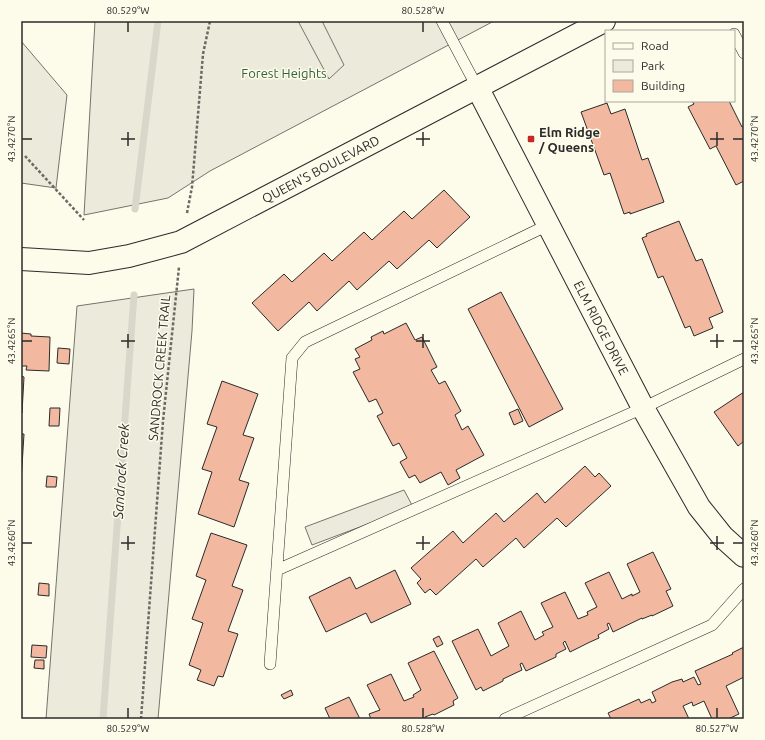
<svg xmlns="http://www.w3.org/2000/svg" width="765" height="740" font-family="Ubuntu,sans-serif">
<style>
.green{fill:#ecebdb;stroke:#74746e}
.parking{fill:#eceadb;stroke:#74746e}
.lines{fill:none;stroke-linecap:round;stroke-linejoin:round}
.stream{stroke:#d8d7c9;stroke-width:7}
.building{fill:#f2b8a0;stroke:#2b2b2b}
.service-casing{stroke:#2b2b2b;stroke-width:12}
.minor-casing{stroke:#2b2b2b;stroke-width:24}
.tertiary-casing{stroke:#2b2b2b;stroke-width:24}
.path{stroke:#6a6964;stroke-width:2.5;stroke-dasharray:3 2;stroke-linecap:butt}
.service{stroke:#fdfbea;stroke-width:11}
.minor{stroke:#fdfbea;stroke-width:22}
.tertiary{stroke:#fdfbea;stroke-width:22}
.ticks{fill:none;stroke:#2b2b2b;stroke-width:1.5}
.poi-dot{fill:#c62828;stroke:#fdfbea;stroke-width:1.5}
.labels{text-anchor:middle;stroke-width:3;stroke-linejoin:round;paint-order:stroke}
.park-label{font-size:13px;fill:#34623c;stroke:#fdfbea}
.poi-label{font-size:13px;font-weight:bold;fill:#2b2b2b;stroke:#fdfbea;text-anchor:start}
.street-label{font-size:13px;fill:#2b2b2b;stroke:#fdfbea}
.water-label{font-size:14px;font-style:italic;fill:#2b2b2b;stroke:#fdfbea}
.neatline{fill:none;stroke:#2b2b2b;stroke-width:1.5}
.ticks-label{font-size:10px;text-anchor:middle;fill:#2b2b2b}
</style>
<rect width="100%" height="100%" fill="#fdfbea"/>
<path class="green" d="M95,21H494L210,171L168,198L84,215Z
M194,289L192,331L158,719H46L77,306Z"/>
<path class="parking" d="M298,21H322L344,65L329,79Z
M21,41L67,95L56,188L21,183Z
M404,490L413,507L312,545L305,527Z"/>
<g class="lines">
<path class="stream" d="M135,209L158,21
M103,719L134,295"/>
</g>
<path class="building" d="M692,101H729L742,127L744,126V181L736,185L716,146L710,149L688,107L694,104Z
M607,103L611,114L625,109L642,160L648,158L664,202L630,214V212L624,214L610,173L604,175L581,112Z
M444,190L470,217L437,248L429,240L397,269L389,261L357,290L349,281L317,311L309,302L278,331L252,303L284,274L292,282L324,253L332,261L364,232L372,240L404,211L412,219Z
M679,221L696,261L702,259L723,312L709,318L713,328L694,336L690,326L685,328L663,276L658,278L642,238L647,236L646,234Z
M501,292L563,409L529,427L468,309Z
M406,323L415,340L422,337L437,367L431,370L439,384L445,381L461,411L455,415L462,430L468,426L484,455L456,470L460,478L448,485L441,472L420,483L415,475L409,478L400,462L407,458L399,443L393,446L377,416L383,413L376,399L369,402L353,372L360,369L355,359L360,357L355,349L372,340L371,337L383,331L384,334Z
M21,333L31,334V336L50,337L49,371L26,370L27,366H21Z
M58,348L70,349L69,364L57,363Z
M21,376L24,377L22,413H21Z
M222,381L258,394L243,435L254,438L239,480L249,483L234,527L198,514L212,472L202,469L217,427L207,424Z
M744,392V441L738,446L714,412Z
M50,408H60L59,426H49Z
M518,409L523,421L514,425L509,413Z
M21,434H24L21,482Z
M585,466L595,477L599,473L611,486L566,527L557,518L524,548L516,538L483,567L476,559L436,595L430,589L425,593L417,583L421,579L411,568L453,531L463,543L496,513L504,522L537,493L545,503Z
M47,476L57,477L56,487H46Z
M211,533L247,545L232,586L243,590L228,631L238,634L223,677L218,676L214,686L197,680L201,670L189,665L203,623L192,619L206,580L196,576Z
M653,552L671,589L666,591L673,606L652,616V615L642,619V618L613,632L609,623L607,624L609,629L598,635L599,638L590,642L570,652L565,641L563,643L566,649L556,654V657L526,671L522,663L520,664L522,670L503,679V681L483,691L481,687L476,690L452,641L478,629L491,656L509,646L498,623L521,611L535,640L544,635L542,632L553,627L541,603L565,592L578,619L588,615L587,612L597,607L585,583L609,572L622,599L632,594V596L640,592L627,564Z
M395,570L411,604L371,623L366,613L326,632L309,597L350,577L356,589Z
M39,583L49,584V596L38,595Z
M439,636L443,644L437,647L433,639Z
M32,645L47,646L46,658L31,657Z
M744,647V677L726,686L739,714L728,719H712L704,701L693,706L692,702L683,706L689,719H611L608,713L639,699L641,703L650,699L652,703L656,701L652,692L672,682L682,679L683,682L694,677L698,685L701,684L695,671L733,654L732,653Z
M434,651L458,698L453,701L454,705L434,715L433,714L425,717L426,719H371L369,714L380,710L367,685L391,674L404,701L414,697L413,695L421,690L408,663Z
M35,660H44V669L34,668Z
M291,690L293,695L284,699L281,695Z
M349,697L360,719H330L325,708Z"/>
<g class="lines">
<defs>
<path id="service" d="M442,21L477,87
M734,34L744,53
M277,570L643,408L744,359
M270,664L292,358L305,342L548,225
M505,719L712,625L744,589"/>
<g id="minor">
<path id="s1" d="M477,87L643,408L699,507L723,537L744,556"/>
</g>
<g id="tertiary">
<path id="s2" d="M21,259L89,263L129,256L181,242L604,21"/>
</g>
</defs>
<use href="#service" class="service-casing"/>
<use href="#minor" class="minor-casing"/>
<use href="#tertiary" class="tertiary-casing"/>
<path class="path" d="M25,156L84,220
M187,213L192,187L203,54L210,21
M141,719L163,421L179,267"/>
<use href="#service" class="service"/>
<use href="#minor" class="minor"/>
<use href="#tertiary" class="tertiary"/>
</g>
<path class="ticks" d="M128,22V32M423,22V32M128,132V146M423,132V146M717,132V146M22,139H32M121,139H135M416,139H430M710,139H724M733,139H743M128,334V348M423,334V348M717,334V348M22,341H32M121,341H135M416,341H430M710,341H724M733,341H743M128,536V550M423,536V550M717,536V550M22,543H32M121,543H135M416,543H430M710,543H724M733,543H743M128,708V718M423,708V718M717,708V718"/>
<rect class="poi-dot" x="527" y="135" width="8" height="8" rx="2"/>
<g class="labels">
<g class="park-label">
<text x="284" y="78">Forest Heights</text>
</g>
<g class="poi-label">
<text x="539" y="137">Elm Ridge<tspan x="539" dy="15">/ Queens</tspan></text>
</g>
<g class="street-label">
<text dy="5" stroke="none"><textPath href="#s2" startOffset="320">QUEEN'S BOULEVARD</textPath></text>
<text dy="5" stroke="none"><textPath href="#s1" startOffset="271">ELM RIDGE DRIVE</textPath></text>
<text transform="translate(159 368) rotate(-85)" y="5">SANDROCK CREEK TRAIL</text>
</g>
<g class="water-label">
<text transform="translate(121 471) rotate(-86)" y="5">Sandrock Creek</text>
</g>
</g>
<rect width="765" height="740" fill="none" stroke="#fdfbea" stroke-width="44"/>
<rect x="605" y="30" width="130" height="72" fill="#fdfbea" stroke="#a9a89e"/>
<rect x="613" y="43" width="20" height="6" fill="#fdfbea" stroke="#a9a89e"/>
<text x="641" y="50" font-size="12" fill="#2b2b2b">Road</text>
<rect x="613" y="60" width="20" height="12" fill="#ecebdb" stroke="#a9a89e"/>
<text x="641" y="70" font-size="12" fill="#2b2b2b">Park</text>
<rect x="613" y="80" width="20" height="12" fill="#f2b8a0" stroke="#a9a89e"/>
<text x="641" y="90" font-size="12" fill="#2b2b2b">Building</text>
<rect x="22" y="22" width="721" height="696" class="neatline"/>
<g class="ticks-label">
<text x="128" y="14">80.529°W</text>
<text x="423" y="14">80.528°W</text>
<text transform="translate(11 139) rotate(-90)" y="4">43.4270°N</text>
<text transform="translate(754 139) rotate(-90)" y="4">43.4270°N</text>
<text transform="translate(11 341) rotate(-90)" y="4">43.4265°N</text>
<text transform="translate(754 341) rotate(-90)" y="4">43.4265°N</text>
<text transform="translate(11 543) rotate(-90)" y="4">43.4260°N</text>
<text transform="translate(754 543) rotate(-90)" y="4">43.4260°N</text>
<text x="128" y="732">80.529°W</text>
<text x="423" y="732">80.528°W</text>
<text x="717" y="732">80.527°W</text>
</g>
</svg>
